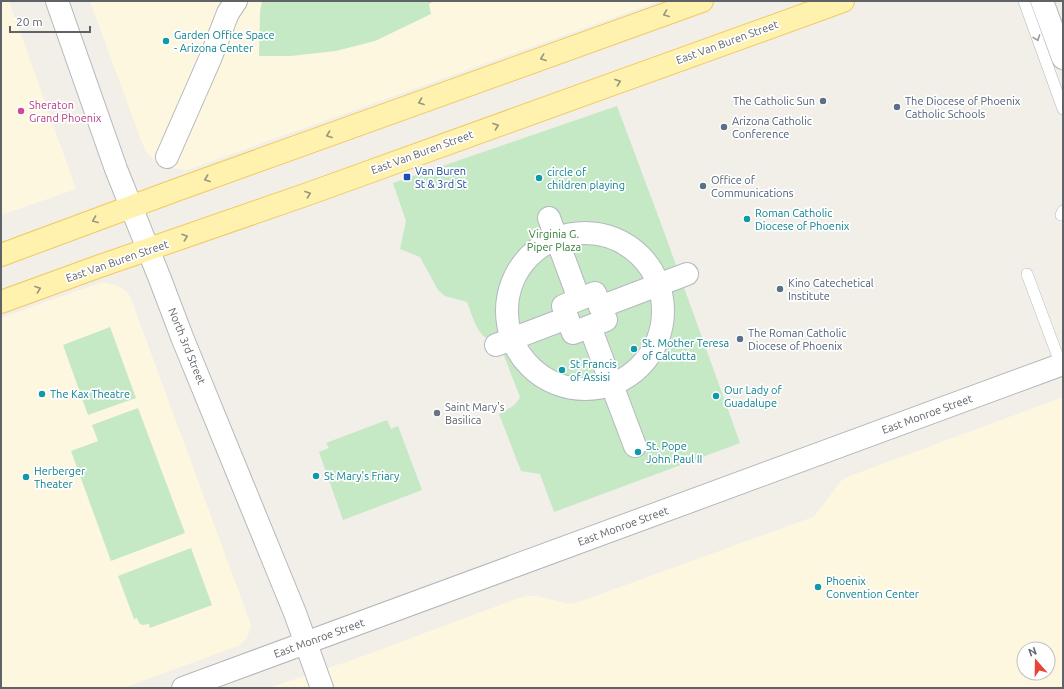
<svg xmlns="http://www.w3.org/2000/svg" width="1064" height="689" font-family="Ubuntu,sans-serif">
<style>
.commercial{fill:#fef7e0;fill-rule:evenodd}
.green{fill:#c5e8c5}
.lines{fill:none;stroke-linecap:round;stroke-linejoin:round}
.lane-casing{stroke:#b5b8bc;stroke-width:12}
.street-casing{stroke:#b5b8bc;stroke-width:24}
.primary-casing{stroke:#f2c960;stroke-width:24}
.lane{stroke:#fff;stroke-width:11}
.street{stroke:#fff;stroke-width:22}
.primary{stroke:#fff2af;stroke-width:22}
.oneway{stroke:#979581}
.oneway2{stroke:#979a9d}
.culture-dot{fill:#0f9aa8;stroke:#fff;stroke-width:1.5}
.service-dot{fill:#5c6f8a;stroke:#fff;stroke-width:1.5}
.hotel-dot{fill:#d1479c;stroke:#fff;stroke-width:1.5}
.transit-dot{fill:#1a4fb4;stroke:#fff;stroke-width:1.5}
.worship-dot{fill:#6b7280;stroke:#fff;stroke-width:1.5}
.labels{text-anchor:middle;stroke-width:3.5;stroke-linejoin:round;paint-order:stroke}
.culture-label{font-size:11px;fill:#0d838f;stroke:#fff;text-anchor:start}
.street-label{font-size:11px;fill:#5f6368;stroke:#fff}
.service-label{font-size:11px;fill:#4e5e75;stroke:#fff;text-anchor:start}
.hotel-label{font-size:11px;fill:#b23c85;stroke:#fff;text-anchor:start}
.transit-label{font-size:11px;fill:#164399;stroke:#fff;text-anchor:start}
.park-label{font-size:11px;fill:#348238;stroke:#fff}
.worship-label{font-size:11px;fill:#5b616d;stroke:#fff;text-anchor:start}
</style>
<rect width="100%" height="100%" fill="#f1efe8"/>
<path class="commercial" d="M1,1H9L76,189L1,215Z
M90,1H660L187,170L168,168L157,163L146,152L141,140Z
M102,282L111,284L120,287L128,293L131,299L251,625L249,633L245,640L238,646L123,688H1V318Z
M1063,397V688H268L358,658L516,599L527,596H536L570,604L576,603L813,517L817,513L841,481L847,477ZM1024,649H1048V673H1024Z"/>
<path class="green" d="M262,1H434L429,4L431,14L375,41L336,51L291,56H259L260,12Z
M617,106L663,229L740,443L554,512L540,474L521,471L499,414C508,409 516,406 520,397L497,338C494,338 490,339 487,338C477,334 471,312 467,302L445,296L438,290L420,257L400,249L406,221L393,183Z
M110,327L136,398L88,415L63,345Z
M138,408L185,533L111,561L71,451L98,441L92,425Z
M387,420L391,429L398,426L422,490L343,520L319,452L329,448L326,443Z
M191,548L212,605L150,628L149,624L142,625L139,623L137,618L134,619L118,576Z"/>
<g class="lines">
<defs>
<path id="lane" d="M1024,1L1063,109
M1061,215L1063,211
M1027,274L1061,365"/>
<path id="street" d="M57,1L116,169L160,279L182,337L295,613L322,688
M1042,1L1063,58
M167,157L210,59L228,13L236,1
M549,218L579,299
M507 311a78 78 0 1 1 156 0a78 78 0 1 1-156 0Z
M595,293L606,320L573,333L563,306Z
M600,307L687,274
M590,327L635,446
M496,345L567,318
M183,688L1063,364"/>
<path id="primary" d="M1,255L179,189L702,1
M1,302L100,266L305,195L843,1"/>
</defs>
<use href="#lane" class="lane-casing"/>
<use href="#street" class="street-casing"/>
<use href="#primary" class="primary-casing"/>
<use href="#lane" class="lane"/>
<use href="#street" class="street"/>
<use href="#primary" class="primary"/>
</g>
<defs><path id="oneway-chevron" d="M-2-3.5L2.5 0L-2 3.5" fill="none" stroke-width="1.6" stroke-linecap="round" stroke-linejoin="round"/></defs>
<g class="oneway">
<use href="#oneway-chevron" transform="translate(666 14) rotate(160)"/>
<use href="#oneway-chevron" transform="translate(543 58) rotate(160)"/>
<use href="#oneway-chevron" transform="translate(618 82) rotate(-20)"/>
<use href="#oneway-chevron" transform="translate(421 102) rotate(160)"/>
<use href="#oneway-chevron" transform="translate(496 126) rotate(-20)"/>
<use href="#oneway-chevron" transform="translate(329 135) rotate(160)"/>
<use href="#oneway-chevron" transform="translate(207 179) rotate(160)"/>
<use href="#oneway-chevron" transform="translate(308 194) rotate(-20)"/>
<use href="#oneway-chevron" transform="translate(95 220) rotate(159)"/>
<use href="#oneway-chevron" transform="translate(185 237) rotate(-19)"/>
<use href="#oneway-chevron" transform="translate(38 289) rotate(-20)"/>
</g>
<use class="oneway2" href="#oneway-chevron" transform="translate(1037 38) rotate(70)"/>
<g class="culture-dot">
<circle cx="166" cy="41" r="4"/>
<circle cx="539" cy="178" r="4"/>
<circle cx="747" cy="219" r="4"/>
<circle cx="634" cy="349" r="4"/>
<circle cx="562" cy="370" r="4"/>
<circle cx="42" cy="394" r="4"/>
<circle cx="716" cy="396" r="4"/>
<circle cx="638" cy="452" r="4"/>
<circle cx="316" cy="476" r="4"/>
<circle cx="26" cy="477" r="4"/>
<circle cx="818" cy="587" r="4"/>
</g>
<g class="service-dot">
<circle cx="823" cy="101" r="4"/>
<circle cx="897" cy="107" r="4"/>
<circle cx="724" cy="127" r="4"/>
<circle cx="703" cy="186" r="4"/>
<circle cx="780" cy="289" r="4"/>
<circle cx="740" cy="339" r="4"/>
</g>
<circle class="hotel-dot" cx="21" cy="111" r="4"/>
<rect class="transit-dot" x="403" y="173" width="8" height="8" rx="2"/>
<circle class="worship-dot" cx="437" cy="413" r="4"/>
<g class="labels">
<g class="culture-label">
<text x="174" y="39">Garden Office Space<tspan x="174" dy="13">- Arizona Center</tspan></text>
<text x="547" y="176">circle of<tspan x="547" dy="13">children playing</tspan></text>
<text x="755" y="217">Roman Catholic<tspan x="755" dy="13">Diocese of Phoenix</tspan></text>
<text x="642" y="347">St. Mother Teresa<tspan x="642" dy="13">of Calcutta</tspan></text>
<text x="570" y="368">St Francis<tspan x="570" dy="13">of Assisi</tspan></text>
<text x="724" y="394">Our Lady of<tspan x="724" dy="13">Guadalupe</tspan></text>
<text x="50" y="398">The Kax Theatre</text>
<text x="646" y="450">St. Pope<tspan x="646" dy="13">John Paul II</tspan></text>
<text x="34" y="475">Herberger<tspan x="34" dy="13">Theater</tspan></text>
<text x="324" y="480">St Mary's Friary</text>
<text x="826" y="585">Phoenix<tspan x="826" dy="13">Convention Center</tspan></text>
</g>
<g class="street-label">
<text transform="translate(727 42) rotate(-20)" y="4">East Van Buren Street</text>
<text transform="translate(422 152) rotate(-20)" y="4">East Van Buren Street</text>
<text transform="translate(117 261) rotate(-19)" y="4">East Van Buren Street</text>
<text transform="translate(187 346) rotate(68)" y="4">North 3rd Street</text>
<text transform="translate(927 414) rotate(-20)" y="4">East Monroe Street</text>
<text transform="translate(623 526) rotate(-20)" y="4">East Monroe Street</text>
<text transform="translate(319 638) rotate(-20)" y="4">East Monroe Street</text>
</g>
<g class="service-label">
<text x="815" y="105" text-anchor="end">The Catholic Sun</text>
<text x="905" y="105">The Diocese of Phoenix<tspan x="905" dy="13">Catholic Schools</tspan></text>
<text x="732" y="125">Arizona Catholic<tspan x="732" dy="13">Conference</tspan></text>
<text x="711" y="184">Office of<tspan x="711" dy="13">Communications</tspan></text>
<text x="788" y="287">Kino Catechetical<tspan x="788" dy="13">Institute</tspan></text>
<text x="748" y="337">The Roman Catholic<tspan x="748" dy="13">Diocese of Phoenix</tspan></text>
</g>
<g class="hotel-label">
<text x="29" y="109">Sheraton<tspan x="29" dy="13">Grand Phoenix</tspan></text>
</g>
<g class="transit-label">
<text x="415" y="175">Van Buren<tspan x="415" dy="13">St &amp; 3rd St</tspan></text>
</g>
<g class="park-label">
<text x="554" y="238">Virginia G.<tspan x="554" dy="13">Piper Plaza</tspan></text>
</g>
<g class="worship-label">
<text x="445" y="411">Saint Mary's<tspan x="445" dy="13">Basilica</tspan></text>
</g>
</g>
<rect width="1064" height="689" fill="none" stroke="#5f6368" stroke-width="4"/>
<g transform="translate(1036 661) rotate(340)"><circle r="19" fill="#ffffff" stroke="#bfc1c3"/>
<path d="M0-3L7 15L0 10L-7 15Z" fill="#ea4335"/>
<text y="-6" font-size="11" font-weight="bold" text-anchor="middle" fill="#5f6368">N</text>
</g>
<path d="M10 26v6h80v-6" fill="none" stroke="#5f6368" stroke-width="2"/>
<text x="16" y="26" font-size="12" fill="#5f6368" stroke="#ffffff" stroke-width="3" paint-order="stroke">20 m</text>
</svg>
